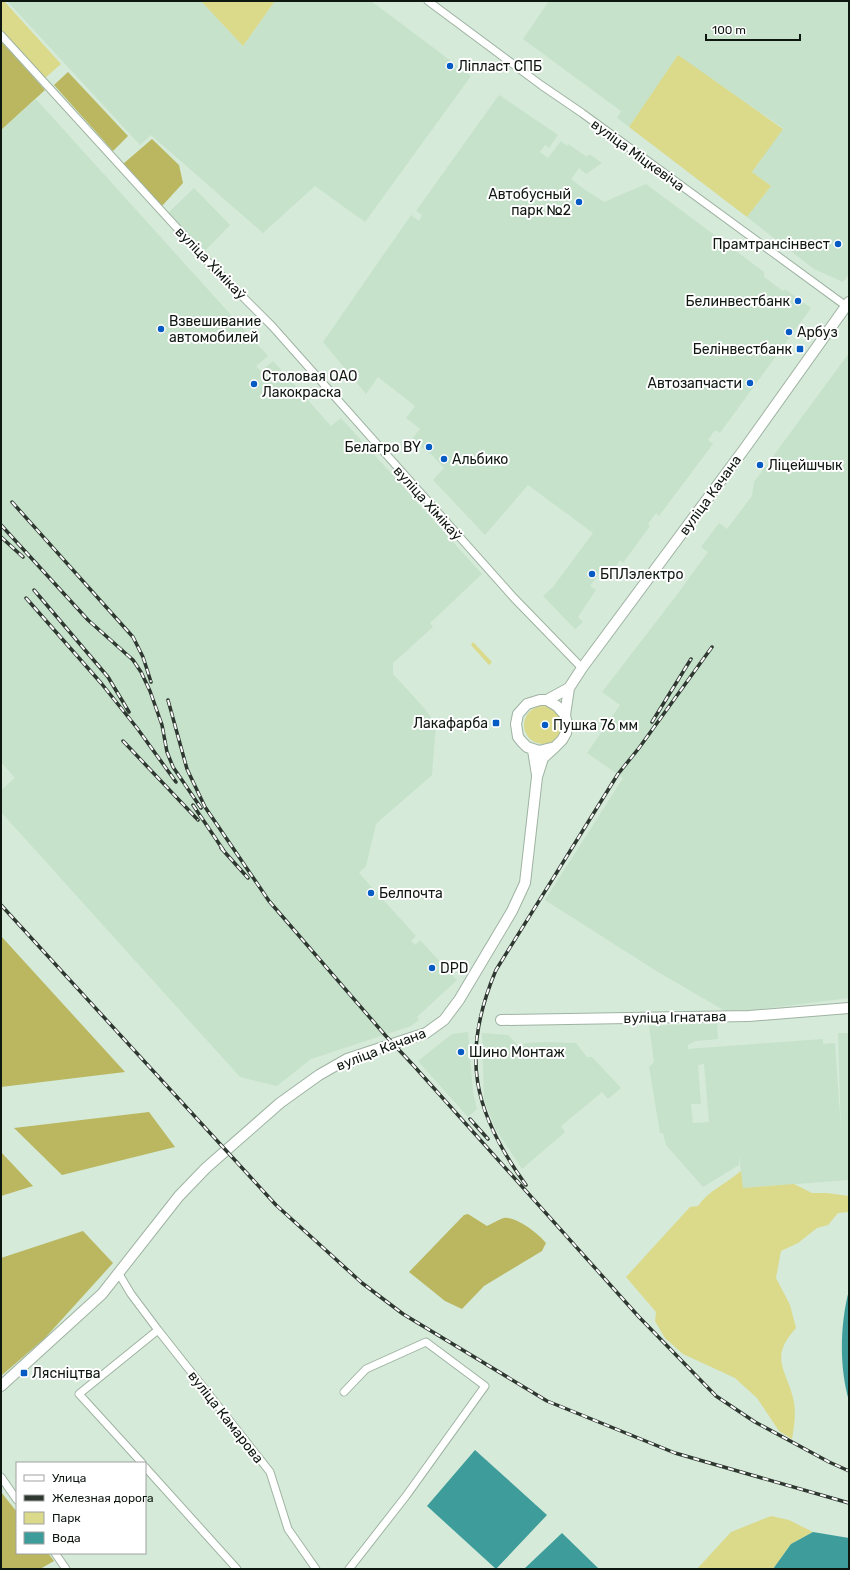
<svg xmlns="http://www.w3.org/2000/svg" width="850" height="1570" font-family="Rubik,sans-serif">
<style>
.built{fill:#c6e2cb;fill-rule:evenodd}
.green{fill:#dbd98a}
.forest{fill:#bab760}
.water{fill:#3e9d9b}
.lines{fill:none;stroke-linecap:round;stroke-linejoin:round}
.street-casing{stroke:#9fb3a2;stroke-width:9}
.secondary-casing{stroke:#9fb3a2;stroke-width:12}
.street{stroke:#fff;stroke-width:7}
.secondary{stroke:#fff;stroke-width:10}
.rail-casing{stroke:#2e3830;stroke-width:3.5}
.rail{stroke:#fff;stroke-width:2;stroke-dasharray:6;stroke-linecap:butt}
.poi-dot{fill:#045bc4;stroke:#fff;stroke-width:1.5}
.labels{text-anchor:middle;stroke-width:4;stroke-linejoin:round;paint-order:stroke}
.poi-label{font-size:14px;fill:#0f1711;stroke:#fff;text-anchor:start}
.street-label{font-size:14px;fill:#0f1711;stroke:#fff}
</style>
<rect width="100%" height="100%" fill="#d5ead8"/>
<path class="built" d="M7,1H201L243,46L275,1H371L471,76L365,222L315,186L263,233L151,135L140,145Z
M549,1H849V274L843,282L814,269L747,217L771,186L752,172L783,128L678,56L629,127L617,118L621,111L523,39Z
M499,95L558,135L549,148L545,145L540,152L548,158L561,141L567,146L568,144L587,157L589,154L602,163L586,174L579,168L571,179L584,189L604,202L646,184L764,272V277L783,291L785,289L811,308L720,433L715,430L708,440L713,444L659,516L656,513L648,524L650,526L623,563L620,560L611,574L603,568L590,586L596,590L578,617L583,622L575,629L543,596L553,587L593,533L528,485L485,535L433,480L444,468L432,455L411,440L420,429L406,418L415,406L378,377L366,394L323,342L411,215L419,221L422,215L416,211Z
M36,99L268,356L256,366L261,371L273,361L331,426L341,418L482,574L430,623L433,627L393,663V674L424,708L436,724L432,775L376,824L366,866L359,873L416,936L411,941L415,945L420,940L457,980L417,1017L419,1020L411,1026L311,1059L277,1086L240,1077L1,812V790L15,778L1,762V130Z
M194,188L230,225L203,253L168,213Z
M849,353V998L755,1010L725,1011L658,972L545,900L623,778L587,753L620,705L602,692L676,596L708,552L701,547L719,523L727,529L752,496L754,482Z
M717,1023L718,1039L696,1041L688,1045V1049L823,1039V1044L835,1043L841,1130L838,1033H849V1180L743,1188L739,1155V1165L703,1187L666,1145L663,1133H660L649,1067L654,1062L649,1026ZM704,1064L709,1122L693,1123L691,1104H701L698,1065Z
M468,1032L473,1092L477,1109L468,1117L418,1061L452,1034Z
M482,1033L508,1035L518,1045L527,1043L543,1042L576,1043L587,1057H592L621,1088L608,1099L602,1092L589,1103L561,1126L565,1132L522,1169L496,1130L484,1100Z"/>
<path class="green" d="M1,1H4L61,64L44,79L1,31Z
M201,1H275L243,46Z
M678,55L783,129L752,172L771,186L747,217L629,127Z
M473,642L492,662L489,665L471,645Z
M524 725a19 19 0 1 1 38 0a19 19 0 1 1-38 0Z
M741,1171L743,1188L794,1184L812,1193H827L849,1196V1212L838,1213L828,1225L817,1228L798,1243L781,1251L776,1278L790,1305L796,1328C768,1359 787,1369 794,1402C796,1415 794,1427 792,1439L779,1431L757,1398L735,1378L683,1354L665,1338L655,1321L656,1312L626,1277L690,1207L698,1206C708,1191 727,1183 741,1171Z
M771,1516L789,1520L813,1532L791,1544L773,1569H697L731,1532Z"/>
<path class="forest" d="M1,41L45,90L1,130Z
M68,72L128,136L113,151L54,85Z
M152,139L179,165L183,183L162,206L123,164Z
M1,936L125,1072L1,1087Z
M149,1112L175,1147L62,1175L14,1128Z
M1,1152L33,1186L1,1196Z
M468,1214L487,1226C492,1224 499,1219 504,1218C516,1216 539,1234 546,1243L542,1251L484,1286L462,1309L445,1301L409,1272L464,1215Z
M83,1231L113,1263L45,1338L1,1376V1258Z
M1,1492L17,1512V1553H48L54,1561L40,1569H1Z"/>
<path class="water" d="M849,1290V1401C839,1366 840,1325 849,1290Z
M475,1450L547,1515L496,1569L427,1506Z
M813,1532L849,1538V1569H773L791,1544Z
M562,1533L599,1569H524Z"/>
<g class="lines">
<defs>
<path id="street" d="M428,1L541,85L582,113L846,306
M1,35L208,262L272,326L514,598L582,668
M119,1274L131,1294L158,1330L270,1472L288,1529L316,1569
M344,1392L366,1369L426,1342L485,1386L406,1496L349,1569
M142,1463L79,1394L158,1330
M145,1467L237,1569
M1,1477L17,1500
M55,1553L66,1569"/>
<path id="secondary" d="M547,700L569,688
M565,715L569,688L582,668L745,448L849,302
M533,750L537,775
M501,1020L749,1016L849,1008
M1,1386L102,1294L179,1196L206,1168L280,1103L319,1075L347,1059L426,1033L444,1020L459,1000L512,911L525,883L537,777L543,758L555,747L562,740L566,733L567,724L565,715L557,706L547,700H540L527,704L518,714L516,724L518,737L522,742L527,747L539,751L555,747"/>
</defs>
<use href="#street" class="street-casing"/>
<use href="#secondary" class="secondary-casing"/>
<use href="#street" class="street"/>
<use href="#secondary" class="secondary"/>
<defs>
<path id="rail" d="M12,502L133,637L143,657L151,682
M1,525L88,620L133,660L141,672L150,691L162,725L167,752L173,767L201,808
M1,537L23,557
M34,590L108,677L129,712
M26,598L101,683L137,728L176,782
M168,700L187,769L205,807L269,901L385,1035L414,1066L639,1317L716,1396L755,1422L829,1462L849,1471
M652,722L691,659
M123,741L198,820
M193,805L224,851
M221,848L248,878
M1,905L276,1205L362,1283L403,1314L547,1401L675,1453L849,1503
M470,1119L488,1139
M526,1185C473,1112 460,1055 496,970L618,774L639,748L712,647"/>
</defs>
<use href="#rail" class="rail-casing"/>
<use href="#rail" class="rail"/>
</g>
<g class="poi-dot">
<circle cx="450" cy="66" r="4"/>
<circle cx="579" cy="202" r="4"/>
<circle cx="838" cy="244" r="4"/>
<circle cx="798" cy="301" r="4"/>
<circle cx="161" cy="329" r="4"/>
<circle cx="789" cy="332" r="4"/>
<rect x="796" y="345" width="8" height="8" rx="2"/>
<circle cx="750" cy="383" r="4"/>
<circle cx="254" cy="384" r="4"/>
<circle cx="429" cy="447" r="4"/>
<circle cx="444" cy="459" r="4"/>
<circle cx="760" cy="465" r="4"/>
<circle cx="592" cy="574" r="4"/>
<rect x="492" y="719" width="8" height="8" rx="2"/>
<circle cx="545" cy="725" r="4"/>
<circle cx="371" cy="893" r="4"/>
<circle cx="432" cy="968" r="4"/>
<circle cx="461" cy="1052" r="4"/>
<rect x="20" y="1369" width="8" height="8" rx="2"/>
</g>
<g class="labels">
<g class="poi-label">
<text x="458" y="71">Ліпласт СПБ</text>
<text x="571" y="199" text-anchor="end">Автобусный<tspan x="571" dy="16">парк №2</tspan></text>
<text x="830" y="249" text-anchor="end">Прамтрансінвест</text>
<text x="790" y="306" text-anchor="end">Белинвестбанк</text>
<text x="169" y="326">Взвешивание<tspan x="169" dy="16">автомобилей</tspan></text>
<text x="797" y="337">Арбуз</text>
<text x="792" y="354" text-anchor="end">Белінвестбанк</text>
<text x="262" y="381">Столовая ОАО<tspan x="262" dy="16">Лакокраска</tspan></text>
<text x="742" y="388" text-anchor="end">Автозапчасти</text>
<text x="421" y="452" text-anchor="end">Белагро BY</text>
<text x="452" y="464">Альбико</text>
<text x="768" y="470">Ліцейшчык</text>
<text x="600" y="579">БПЛэлектро</text>
<text x="488" y="728" text-anchor="end">Лакафарба</text>
<text x="553" y="730">Пушка 76 мм</text>
<text x="379" y="898">Белпочта</text>
<text x="440" y="973">DPD</text>
<text x="469" y="1057">Шино Монтаж</text>
<text x="32" y="1378">Лясніцтва</text>
</g>
<g class="street-label">
<text transform="translate(638 155) rotate(36)" y="5">вуліца Міцкевіча</text>
<text transform="translate(211 263) rotate(46)" y="5">вуліца Хімікаў</text>
<text transform="translate(710 495) rotate(-54)" y="5">вуліца Качана</text>
<text transform="translate(428 503) rotate(48)" y="5">вуліца Хімікаў</text>
<text transform="translate(675 1017) rotate(-1)" y="5">вуліца Ігнатава</text>
<text transform="translate(381 1049) rotate(-21)" y="5">вуліца Качана</text>
<text transform="translate(226 1417) rotate(52)" y="5">вуліца Камарова</text>
</g>
</g>
<rect width="850" height="1570" fill="none" stroke="#0f1711" stroke-width="4"/>
<rect x="16" y="1462" width="130" height="92" fill="#ffffff" stroke="#9fa2a0"/>
<rect x="24" y="1475" width="20" height="6" fill="#ffffff" stroke="#9fa2a0"/>
<text x="52" y="1482" font-size="12" fill="#0f1711">Улица</text>
<rect x="24" y="1495" width="20" height="6" fill="#2e3830" stroke="#9fa2a0"/>
<text x="52" y="1502" font-size="12" fill="#0f1711">Железная дорога</text>
<rect x="24" y="1512" width="20" height="12" fill="#dbd98a" stroke="#9fa2a0"/>
<text x="52" y="1522" font-size="12" fill="#0f1711">Парк</text>
<rect x="24" y="1532" width="20" height="12" fill="#3e9d9b" stroke="#9fa2a0"/>
<text x="52" y="1542" font-size="12" fill="#0f1711">Вода</text>
<path d="M706 34v6h94v-6" fill="none" stroke="#0f1711" stroke-width="2"/>
<text x="712" y="34" font-size="12" fill="#0f1711" stroke="#ffffff" stroke-width="3" paint-order="stroke">100 m</text>
</svg>
